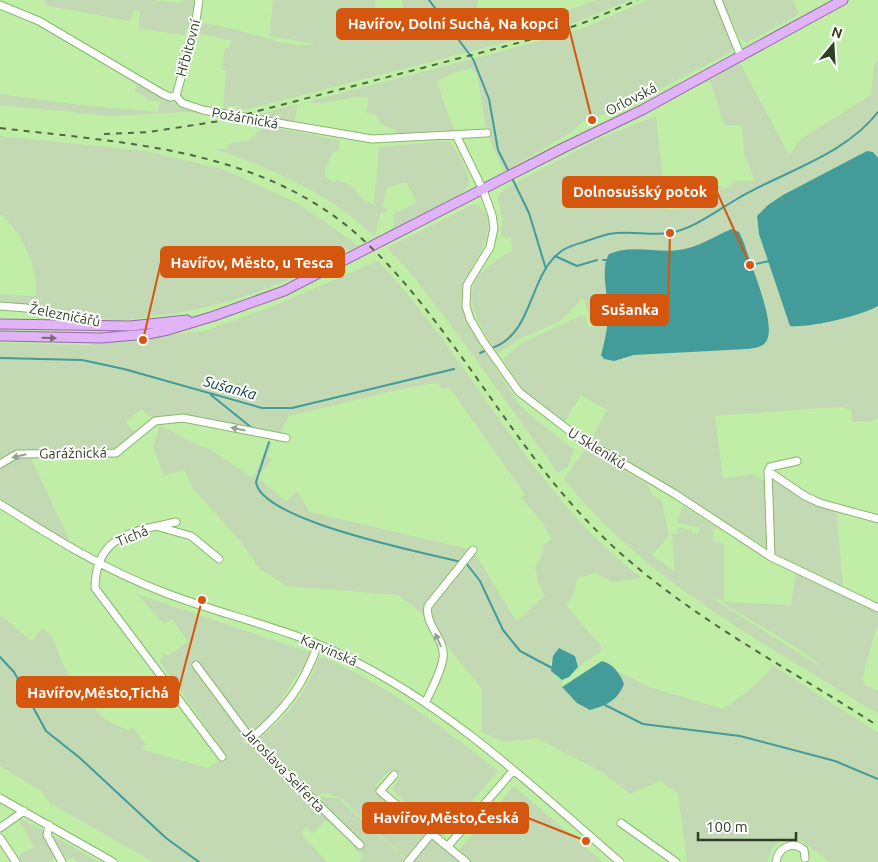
<svg xmlns="http://www.w3.org/2000/svg" width="878" height="862" font-family="Ubuntu,sans-serif">
<style>
.green{fill:#c2d9b4;fill-rule:evenodd}
.water{fill:#439b9a}
.lines{fill:none;stroke-linecap:round;stroke-linejoin:round}
.stream{stroke:#439b9a;stroke-width:2}
.minor-casing{stroke:#8ab570;stroke-width:9}
.major-casing{stroke:#9569a9;stroke-width:11}
.minor{stroke:#fff;stroke-width:7}
.major{stroke:#e1b3f7;stroke-width:9}
.rail{stroke:#506741;stroke-width:2;stroke-dasharray:6 6;stroke-linecap:butt}
.oneway{fill:#766d78}
.oneway2{fill:#969f91}
.labels{text-anchor:middle;stroke-width:4;stroke-linejoin:round;paint-order:stroke}
.street-label{font-size:14px;fill:#2e3f23;stroke:#fff}
.water-label{font-size:15px;font-style:italic;fill:#0b3636;stroke:#fff}
.leader{fill:none;stroke:#d5560e;stroke-width:2}
.callout-dot{fill:#d5560e;stroke:#fff;stroke-width:2}
.callout{fill:#d5560e;stroke:#d5560e;stroke-width:2}
.callout-label{font-size:15px;text-anchor:middle;font-weight:bold;fill:#fff}
</style>
<rect width="100%" height="100%" fill="#c1eea6"/>
<path class="green" d="M45,0H152L177,3L185,0H194L190,28L187,27L185,35L141,29L139,27L140,11H133L130,21L48,6L44,4Z
M273,0H375L376,26L405,23L402,0H478L477,7L481,23L495,30L544,19L597,0H631L582,20L546,32L233,113L231,110L243,106H230L223,110L226,71L222,70L225,48H229L231,41L198,33L200,24L203,23C217,26 232,28 245,32C270,38 291,49 317,44L269,36Z
M648,0H714L732,43L731,52L623,108L584,121L570,133L504,172L487,133L477,74L471,68L451,74L437,82L455,133L441,130L394,136L396,129L381,125L377,115L366,113L368,98C346,95 328,106 307,102L548,39L584,28Z
M722,0H793L799,14L746,43L739,37Z
M878,60V158L873,152L860,155C826,177 782,187 756,219L783,303L878,306V418L873,421L852,422L851,410L840,407L715,416L723,479L755,474L765,482L769,549L591,440L607,410L581,395L564,422L522,389L503,359L522,343L580,316L586,317L588,327H593L583,298L560,321L518,340L498,353C467,308 455,280 512,251L511,237L506,238L501,236L502,219L498,197L504,189L601,138L656,116L666,209L685,208L691,179H710L725,189L736,181H755L744,153L742,126L724,125L710,80L740,63L789,155L802,138L871,95L874,65ZM719,234L744,244L750,265L762,347L747,349L634,355L614,361L601,354L605,342L608,314L605,270L614,252C649,248 691,259 719,234Z
M137,84L187,110L202,114L189,112L110,116L0,105V94L80,105L158,112L160,102L149,100L135,91Z
M298,104L294,122L252,116Z
M265,126L340,140L338,151L332,153L324,172L326,177L334,182L338,180L352,186L365,201L374,205L379,147L448,141C456,147 468,170 469,181C469,187 465,190 460,194L393,230L394,214L417,203L406,182L387,188L382,207L388,209L387,213L381,212L375,237C330,194 273,168 214,149H226L231,143L248,141Z
M0,136L145,151L223,169L299,204L359,246L341,254V257C280,285 221,309 154,316C143,318 131,320 120,320C79,320 41,304 0,303V294L36,296C38,267 23,233 0,214Z
M474,204C509,219 471,263 464,283C460,297 462,309 467,322L520,406L574,450L568,466L558,473L453,328L410,272L387,248Z
M378,261C473,361 530,494 642,578L613,582L595,573L578,578L572,597L566,605L601,646V651L578,667L575,656L559,648L550,663L555,676L562,680V687L577,703L590,709L605,705L624,684L619,672L649,687L723,709L746,693L774,666L878,733V862H830L802,841L782,838L772,849L767,862H687L678,793L660,781L630,794L602,772L537,738L504,742L482,732V689L419,611L398,595L286,586L260,569L241,542L192,487L185,470L164,476L153,446L160,425L199,446L206,447L253,478L269,442L272,444L267,455L272,460L257,477L287,502L297,491L310,512L473,550L516,621L545,596L538,583L535,567L542,556L543,546L551,539L544,524L521,498L525,494L449,387L443,389L436,383L402,389L289,416L280,433L186,416L154,420L141,409L126,422L136,434L117,448L17,451L0,460V343L87,345L205,331L276,305Z
M590,449L648,485L651,494L661,500L669,536L652,555L675,572L672,534H679L676,527L692,530L691,533L698,534L700,528L677,523L682,506L719,529L714,528L713,541L724,544V601L712,598L821,667L807,654L721,602L791,605L796,573L878,611V628H876L862,680L866,685L878,691V714C768,644 646,583 564,479L584,451Z
M30,456L72,546L0,501V467L17,457Z
M774,480L836,509L843,586L775,554L771,482Z
M137,594L311,653L307,665L299,672L281,700L283,703L266,721L242,741L245,744L251,739L309,800L321,797L338,798L406,860L404,862H359L363,857L353,847L354,845L326,820L313,833L306,827L301,834L327,862H153L50,803L40,790L0,766V615L32,641L43,628C59,642 56,651 64,666C72,680 94,708 104,718C110,724 121,727 128,730L133,727L146,745L141,749L208,768L227,756L160,662L164,654L169,656L188,641L172,619L164,624Z
M323,657C388,686 443,727 498,771L442,837L422,821V816L393,791V788L401,776L391,770L376,784V787L464,862H409L342,799L326,793L311,796L258,744V739C289,715 305,695 319,658Z
M513,787H515L603,862H469L458,851Z
M21,818L99,862H77L73,857L68,860L59,849L53,853L54,859L50,862H20L17,857L34,846L18,819Z"/>
<path class="water" d="M867,151L873,152L878,158V306C861,316 809,328 790,326L759,234L757,216L768,205L783,195Z
M732,229L739,232L744,243C750,264 776,322 767,340C763,348 755,348 747,349L634,355L614,361L604,359L601,355C605,341 608,326 608,312C608,295 600,269 609,254C631,244 656,253 679,250C700,247 714,236 732,229Z
M559,648L575,656L578,667L569,677L562,680L551,671L553,656Z
M602,661C613,664 620,673 624,684C617,701 607,705 590,710L577,703L562,687Z"/>
<g class="lines">
<path class="stream" d="M429,0L473,59L489,99L498,150L509,172
M512,178L529,213L546,269
M555,256L577,266L597,260
M603,260H608
M750,265L770,261
M492,348C535,333 528,273 563,250C569,246 577,244 584,242C592,239 601,236 609,234C629,230 650,236 670,233C695,228 716,211 737,199C784,171 844,156 878,112
M480,353L487,350
M0,358L82,360L124,369L262,408H292L454,369
M211,395L252,428
M269,442L256,482C261,521 425,553 461,562
M466,563L480,581L503,630L520,651L552,668
M0,657L14,672L46,731L80,758L166,838L199,862
M605,705L643,724L740,736L835,761L878,779"/>
<defs>
<path id="minor" d="M718,0L741,57
M0,5L39,21L163,94L170,97L176,96
M176,96L182,103L203,110L372,139L487,133
M176,96L195,27L199,0
M456,135L483,190L492,215L494,228L490,247L467,285L466,306L470,319L483,341L519,392L575,435L675,494L771,557L878,608
M0,306L26,308L92,322
M797,461L770,467L768,471L805,496L820,503L878,519
M0,464L17,454L116,453L155,421L183,418L286,438
M768,471L771,557
M0,504C54,538 103,569 163,592C224,616 289,628 348,658C451,708 534,788 620,862
M176,522C134,531 95,535 95,588L222,757
M159,527L191,536L219,559
M196,665L251,739L360,845
M426,701C432,689 441,672 443,658C446,639 424,625 428,606L473,550
M251,739C285,709 303,687 318,644
M394,775L380,791L466,862
M0,798L113,862
M621,823L676,862
M49,825L47,835L62,862
M0,828L24,811
M0,838L16,862
M448,846L513,771
M408,862L432,833
M776,862C778,848 792,840 804,850L805,858"/>
<path id="major" d="M0,324L130,326L187,320
M0,336L101,338L148,334L168,330L214,316L284,291L563,148L642,110L843,0"/>
</defs>
<use href="#minor" class="minor-casing"/>
<use href="#major" class="major-casing"/>
<use href="#minor" class="minor"/>
<use href="#major" class="major"/>
<path class="rail" d="M0,128C125,143 261,148 360,237C392,266 418,298 444,333C493,398 535,468 592,526C674,610 781,663 878,726
M104,134L149,132L220,121L548,35L583,23L638,0"/>
</g>
<defs><path id="oneway-solid" d="M-6-.8H1V-3.2L6.5 0L1 3.2V.8H-6Z" transform="scale(1.25)"/></defs>
<use class="oneway" href="#oneway-solid" transform="translate(49 338) rotate(2)"/>
<g class="oneway2">
<use href="#oneway-solid" transform="translate(238 429) rotate(-168)"/>
<use href="#oneway-solid" transform="translate(19 456) rotate(167)"/>
<use href="#oneway-solid" transform="translate(438 640) rotate(-114)"/>
</g>
<g class="labels">
<g class="street-label">
<text transform="translate(188 48) rotate(-75)" y="5">Hřbitovní</text>
<text transform="translate(631 99) rotate(-27)" y="5">Orlovská</text>
<text transform="translate(245 118) rotate(10)" y="5">Požárnická</text>
<text transform="translate(65 315) rotate(11)" y="5">Železničářů</text>
<text transform="translate(597 448) rotate(32)" y="5">U Skleníků</text>
<text transform="translate(73 453) rotate(-1)" y="5">Garážnická</text>
<text transform="translate(132 536) rotate(-22)" y="5">Tichá</text>
<text transform="translate(329 650) rotate(23)" y="5">Karvinská</text>
<text transform="translate(284 770) rotate(46)" y="5">Jaroslava Seiferta</text>
</g>
<g class="water-label">
<text transform="translate(230 388) rotate(15)" y="5">Sušanka</text>
</g>
</g>
<path class="leader" d="M592 120L568 24M750 265L717 192M143 340L161 262M670 233L668 310M202 600L178 692M586 841L528 818"/>
<g class="callout-dot">
<circle cx="592" cy="120" r="5"/>
<circle cx="750" cy="265" r="5"/>
<circle cx="143" cy="340" r="5"/>
<circle cx="670" cy="233" r="5"/>
<circle cx="202" cy="600" r="5"/>
<circle cx="586" cy="841" r="5"/>
</g>
<g class="callout">
<rect x="337" y="9" width="231" height="30" rx="5"/>
<rect x="563" y="177" width="154" height="30" rx="5"/>
<rect x="161" y="247" width="183" height="30" rx="5"/>
<rect x="591" y="295" width="77" height="30" rx="5"/>
<rect x="17" y="677" width="161" height="30" rx="5"/>
<rect x="363" y="803" width="165" height="30" rx="5"/>
</g>
<g class="callout-label">
<text x="453" y="29">Havířov, Dolní Suchá, Na kopci</text>
<text x="640" y="197">Dolnosušský potok</text>
<text x="252" y="268">Havířov, Město, u Tesca</text>
<text x="630" y="315">Sušanka</text>
<text x="98" y="698">Havířov,Město,Tichá</text>
<text x="446" y="823">Havířov,Město,Česká</text>
</g>
<g transform="translate(833 45) rotate(18)" stroke="#ffffff" stroke-width="4" paint-order="stroke">
<path d="M0-4L9 19L0 12L-9 19Z" fill="#2e3f23"/>
<text y="-8" font-size="14" font-weight="bold" text-anchor="middle" fill="#2e3f23">N</text>
</g>
<path d="M698 832v8h98v-8" fill="none" stroke="#2e3f23" stroke-width="2.5"/>
<text x="706" y="832" font-size="15" fill="#2e3f23" stroke="#ffffff" stroke-width="4" paint-order="stroke">100 m</text>
</svg>
